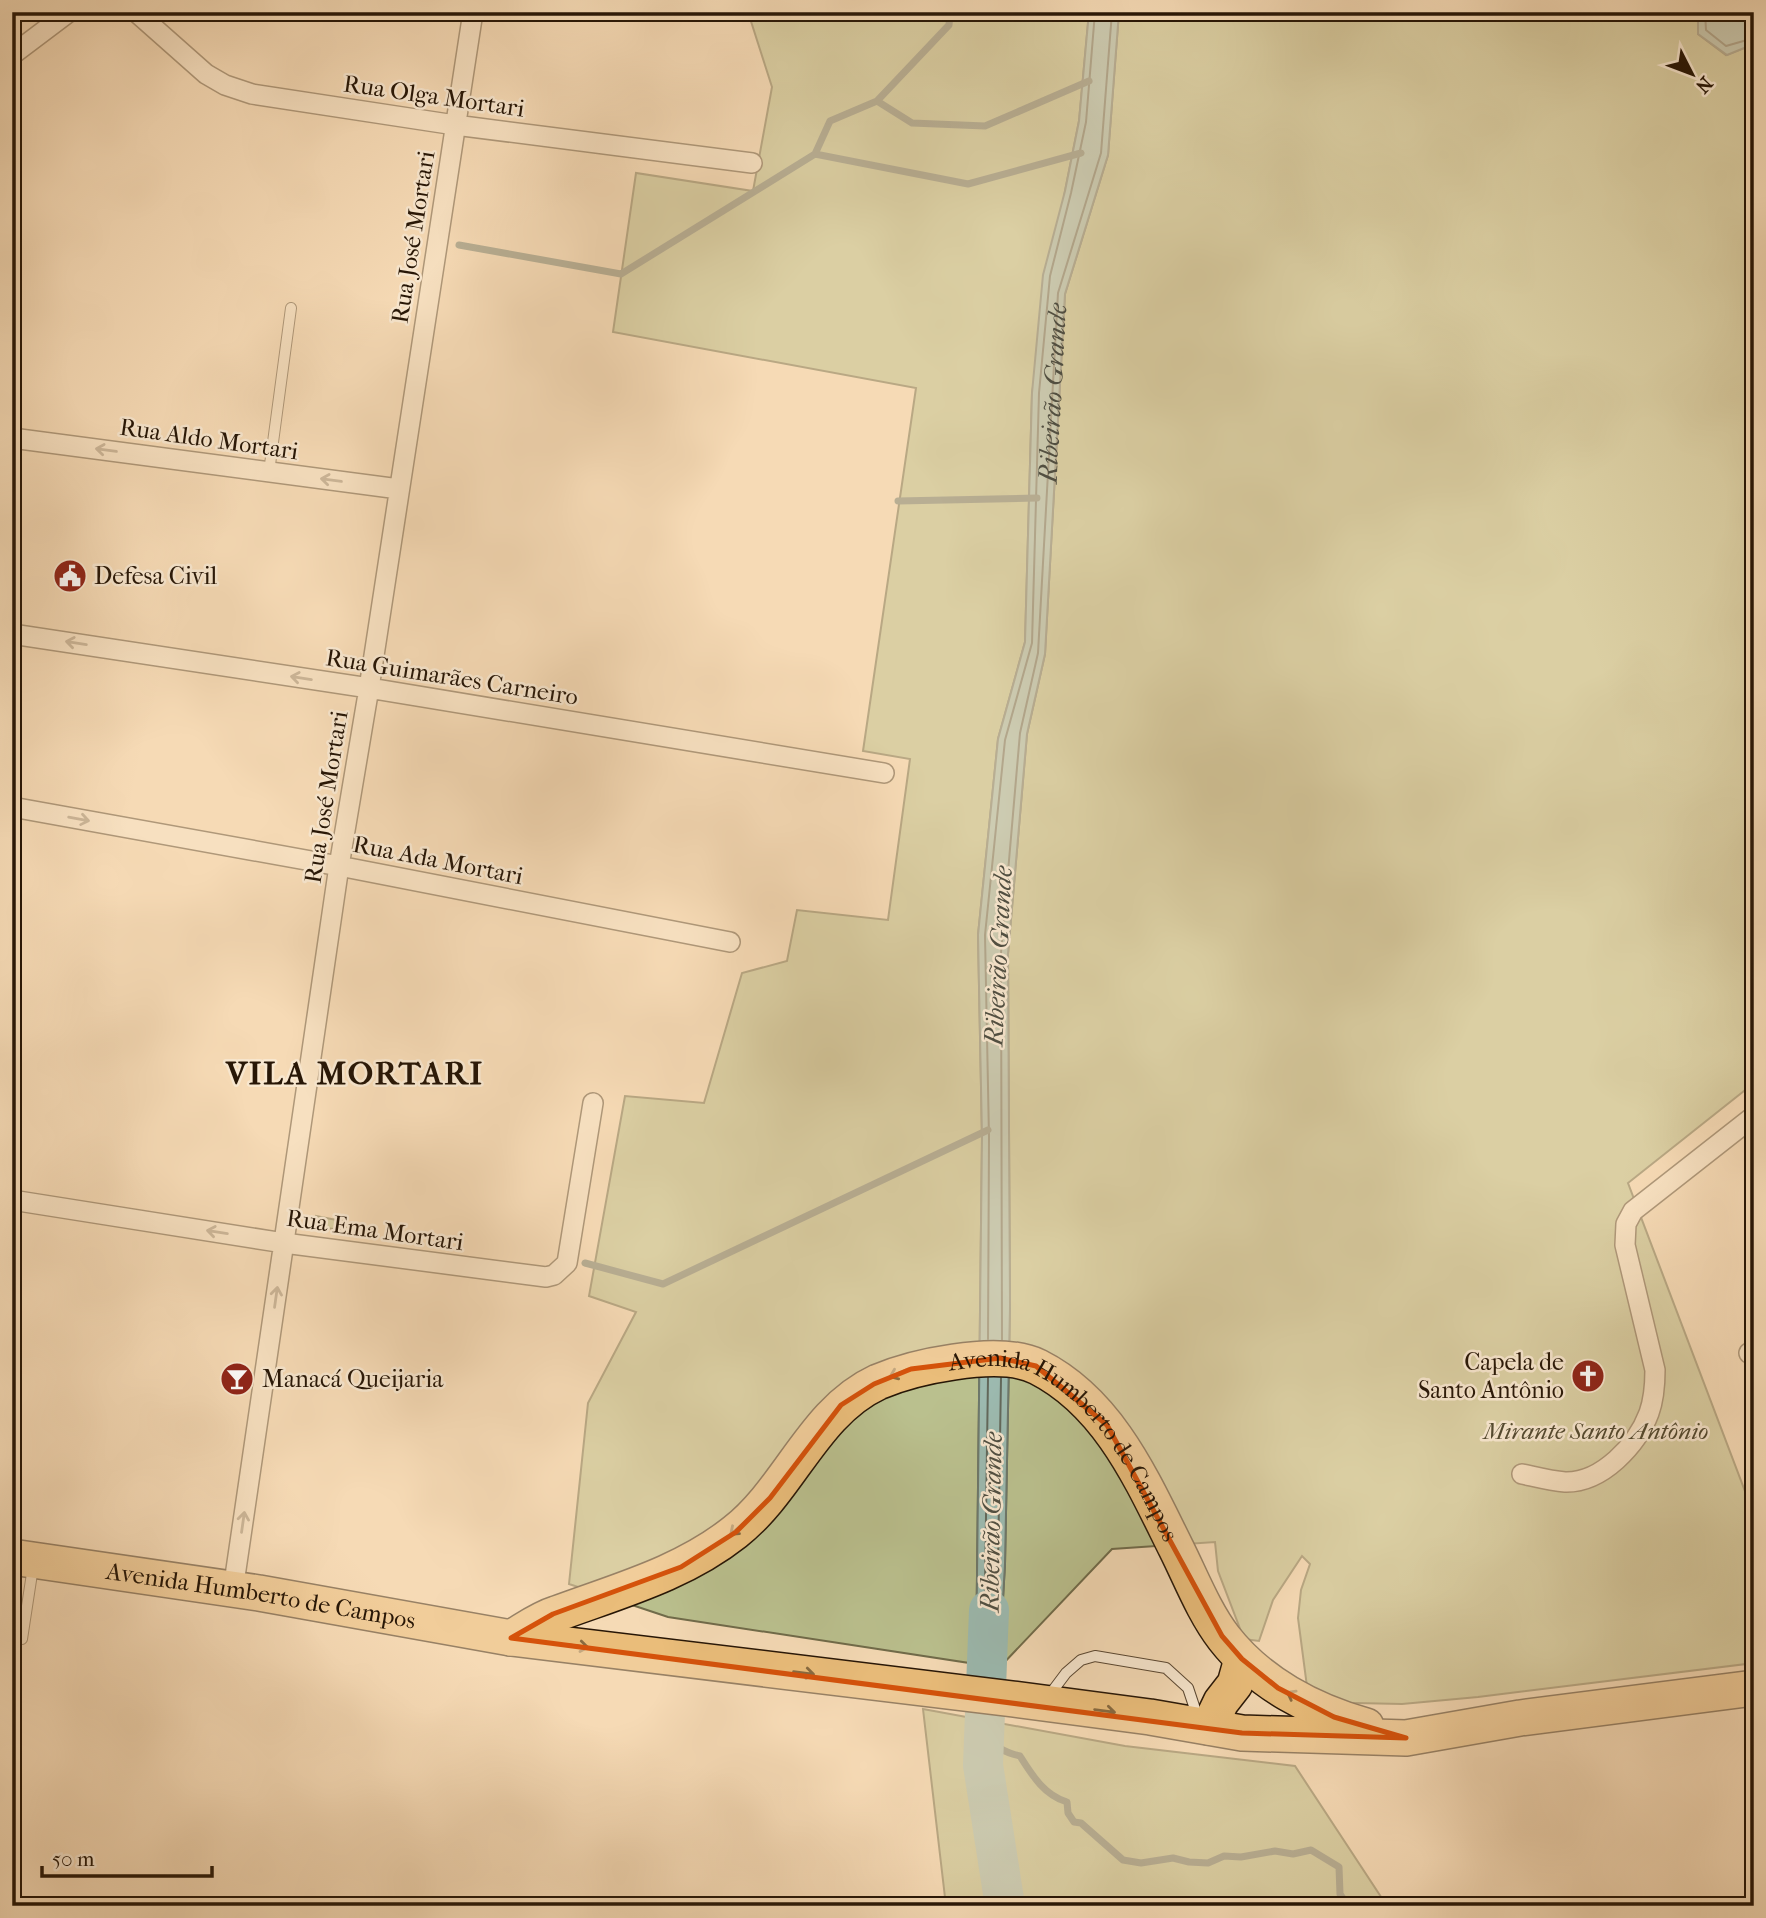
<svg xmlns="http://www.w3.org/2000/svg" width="1766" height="1918" font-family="'IM FELL French Canon',serif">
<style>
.green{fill:#bac08e;stroke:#706b4a;stroke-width:2}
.water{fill:#9cbab0;stroke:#6d786c;stroke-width:2}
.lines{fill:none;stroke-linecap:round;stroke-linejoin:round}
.shore{stroke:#62685b;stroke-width:2}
.stream{stroke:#6d786c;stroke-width:7}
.river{stroke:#9cbab0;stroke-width:40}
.lane-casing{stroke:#5a4732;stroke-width:12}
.street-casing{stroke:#5a4732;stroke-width:22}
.highway-casing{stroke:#271606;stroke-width:38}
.lane{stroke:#f8e7cf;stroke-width:10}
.street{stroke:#f8e7cf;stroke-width:19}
.highway{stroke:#eabd7a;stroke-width:35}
.oneway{stroke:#9a8975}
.oneway2{stroke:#886a40}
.marked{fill:none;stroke:#d5520b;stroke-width:5;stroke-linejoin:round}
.labels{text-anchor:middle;stroke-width:5;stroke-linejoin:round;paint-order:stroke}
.street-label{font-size:24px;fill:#271606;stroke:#f8e7cf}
.poi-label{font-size:24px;fill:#271606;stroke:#f8e7cf;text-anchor:start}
.park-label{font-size:24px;font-style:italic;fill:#53492f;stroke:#f8e7cf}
.water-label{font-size:26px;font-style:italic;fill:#504f42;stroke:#f8e7cf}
.district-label{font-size:32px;font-weight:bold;letter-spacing:2px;fill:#271606;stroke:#f8e7cf}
</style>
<rect width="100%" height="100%" fill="#f5dab5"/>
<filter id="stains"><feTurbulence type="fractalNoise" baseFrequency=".00286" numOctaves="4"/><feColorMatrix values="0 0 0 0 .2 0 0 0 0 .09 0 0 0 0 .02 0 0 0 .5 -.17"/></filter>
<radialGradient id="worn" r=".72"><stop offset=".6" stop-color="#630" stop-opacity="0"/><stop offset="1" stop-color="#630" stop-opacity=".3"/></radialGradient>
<path class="green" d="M748,12H1089L1079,121L1065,191L1032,393L1025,642L998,739L978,935L982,1137L976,1664L668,1617L569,1584L588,1403L636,1312L589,1296L625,1096L704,1103L742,973L787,961L797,910L888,920L910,759L863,751L916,388L613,332L636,173L753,191L772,87Z
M1119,12H1698V34L1726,55L1754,44V1083L1628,1183L1754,1515V1663L1478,1697L1402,1704L1309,1702L1298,1618L1301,1590L1310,1564L1302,1556L1273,1600L1259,1641L1244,1639L1218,1571L1215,1542L1112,1549L999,1668L1005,1564L1010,1306L1008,954L1027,734L1045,654L1065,294L1108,155Z
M316,1216L347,1222L345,1231L315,1226Z
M923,1709L1125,1746L1295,1766L1387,1906H946Z"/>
<path class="water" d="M1089,12H1119L1108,155L1065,294L1045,654L1027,734L1008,954L1010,1306L1005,1564L999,1668L976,1664L982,1137L978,935L998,739L1025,642L1032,393L1043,275L1065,191L1079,121Z
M1698,12H1754V44L1727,55L1698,34Z"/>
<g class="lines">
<g class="shore">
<path d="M1705,12L1706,30L1726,46L1754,38"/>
<path d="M988,1339L989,1137L985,935L1005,740L1032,643L1039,393L1050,276L1071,193L1086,122L1095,12"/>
<path id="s1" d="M1002,1340L1001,953L1020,733L1038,653L1058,293L1101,153L1112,12"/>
<path d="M988,1378L984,1655L989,1659L993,1655L998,1564L1001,1378"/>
</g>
<path class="stream" d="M877,101L912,123L985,126L1089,81
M815,154L968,184L1081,153
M459,245L621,274L815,154L830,121L877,101L949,25L950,12
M898,501L1037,498
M585,1263L663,1284L988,1130
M984,1733C995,1747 1003,1752 1020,1756C1032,1775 1044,1795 1067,1802L1068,1813L1074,1822L1081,1823L1123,1860L1141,1863L1173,1858L1189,1862L1208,1863L1224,1856L1241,1857L1275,1851L1293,1854L1311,1850L1339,1867L1340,1894L1348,1906"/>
<path class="river" d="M989,1610L983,1765L1005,1906"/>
<defs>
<path id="lane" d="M269,472L291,308
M22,1639L33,1567
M1048,1697L1066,1673L1081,1660L1095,1656L1166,1668L1188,1688L1198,1718"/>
<path id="street" d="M136,12L206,74L225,85L252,94L455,125L752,163
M12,55L69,12
M12,438L399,489
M12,634L369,688L884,773
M12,807L339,866L730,942
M12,1200L284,1243L546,1277L554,1275L567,1263L593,1103
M1749,1353L1754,1350
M1522,1474C1536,1477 1551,1481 1565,1482C1602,1483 1637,1445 1649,1413C1654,1399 1655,1384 1655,1370L1625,1245L1626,1224L1633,1211L1754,1116
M233,1590L339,866L369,688L473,12"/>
<g id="highway">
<path id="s2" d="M12,1557L259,1593L511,1638L1013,1699L1150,1717L1242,1733L1406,1738L1520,1718L1754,1688"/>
<path id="s3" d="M511,1638C525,1630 540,1619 556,1614C618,1591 682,1574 735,1532C790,1489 813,1412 878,1382C904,1371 926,1366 954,1362C980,1358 1014,1355 1038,1367C1109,1403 1142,1480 1176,1548C1191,1578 1204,1612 1224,1638C1259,1683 1312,1711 1366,1726"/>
<path d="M1209,1727L1221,1702L1235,1684L1242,1659"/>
</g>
</defs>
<use href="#lane" class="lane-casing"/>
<use href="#street" class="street-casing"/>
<use href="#highway" class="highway-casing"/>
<use href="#lane" class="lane"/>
<use href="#street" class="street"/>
<use href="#highway" class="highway"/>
</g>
<defs><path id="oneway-shaft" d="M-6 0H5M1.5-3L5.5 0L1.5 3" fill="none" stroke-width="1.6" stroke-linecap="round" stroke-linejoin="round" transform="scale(1.75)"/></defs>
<g class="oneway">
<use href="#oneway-shaft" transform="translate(106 450) rotate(-172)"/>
<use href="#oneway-shaft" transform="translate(331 480) rotate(-172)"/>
<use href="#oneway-shaft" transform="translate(76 643) rotate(-171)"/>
<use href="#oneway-shaft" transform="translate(301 678) rotate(-171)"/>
<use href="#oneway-shaft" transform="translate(79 819) rotate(10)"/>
<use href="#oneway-shaft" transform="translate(217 1232) rotate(-171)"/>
<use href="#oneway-shaft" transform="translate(276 1297) rotate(-82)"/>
<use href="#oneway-shaft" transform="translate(243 1522) rotate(-82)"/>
</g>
<g class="oneway2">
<use href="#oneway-shaft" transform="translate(899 1373) rotate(157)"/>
<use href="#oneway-shaft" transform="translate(738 1528) rotate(139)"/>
<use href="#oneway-shaft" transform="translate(578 1646) rotate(7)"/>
<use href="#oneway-shaft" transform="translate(804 1673) rotate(7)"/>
<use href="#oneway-shaft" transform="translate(1296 1697) rotate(-152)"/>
<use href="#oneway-shaft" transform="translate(1105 1711) rotate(8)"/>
</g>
<path d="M0 0H1766V1918H0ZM1000,1358L1036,1366L1107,1425L1222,1636L1242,1659L1278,1688L1334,1717L1406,1738L1242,1733L511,1638L553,1614L681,1567L736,1532L770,1498L841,1405L874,1384L911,1369Z" fill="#f5dab5" fill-opacity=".55" fill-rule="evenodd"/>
<path class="marked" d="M1000,1358L1036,1366L1107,1425L1222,1636L1242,1659L1278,1688L1334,1717L1406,1738L1242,1733L511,1638L553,1614L681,1567L736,1532L770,1498L841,1405L874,1384L911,1369Z"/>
<defs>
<symbol id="civic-disc" viewBox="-11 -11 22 22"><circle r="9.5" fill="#8f2418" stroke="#f8e7cf"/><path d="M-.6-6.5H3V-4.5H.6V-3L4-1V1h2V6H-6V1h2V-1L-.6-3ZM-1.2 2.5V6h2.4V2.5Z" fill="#fff"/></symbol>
<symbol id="church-disc" viewBox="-11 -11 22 22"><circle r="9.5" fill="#8f2418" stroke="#f8e7cf"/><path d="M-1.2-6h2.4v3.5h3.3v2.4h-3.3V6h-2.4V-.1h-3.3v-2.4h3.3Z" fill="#fff"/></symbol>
<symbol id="bar-disc" viewBox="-11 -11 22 22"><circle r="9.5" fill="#8f2418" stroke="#f8e7cf"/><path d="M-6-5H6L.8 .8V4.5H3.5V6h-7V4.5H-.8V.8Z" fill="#fff"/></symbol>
</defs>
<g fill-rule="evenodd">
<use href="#civic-disc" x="51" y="557" width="38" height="38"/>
<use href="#church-disc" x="1569" y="1357" width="38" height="38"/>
<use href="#bar-disc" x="218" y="1360" width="38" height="38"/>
</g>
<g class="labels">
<g class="street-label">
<text transform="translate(434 96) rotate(8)" y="8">Rua Olga Mortari</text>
<text transform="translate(413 237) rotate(-81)" y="8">Rua José Mortari</text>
<text transform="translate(209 439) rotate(8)" y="8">Rua Aldo Mortari</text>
<text transform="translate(452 677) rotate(9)" y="8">Rua Guimarães Carneiro</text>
<text transform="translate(326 797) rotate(-81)" y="8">Rua José Mortari</text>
<text transform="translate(438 860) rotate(11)" y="8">Rua Ada Mortari</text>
<text transform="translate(375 1230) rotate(8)" y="8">Rua Ema Mortari</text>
<text dy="8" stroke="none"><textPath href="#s3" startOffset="688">Avenida Humberto de Campos</textPath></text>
<text dy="8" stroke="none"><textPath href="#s2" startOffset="252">Avenida Humberto de Campos</textPath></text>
</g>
<g class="poi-label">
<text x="94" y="584">Defesa Civil</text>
<text x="1564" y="1370" text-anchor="end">Capela de<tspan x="1564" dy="28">Santo Antônio</tspan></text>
<text x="262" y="1387">Manacá Queijaria</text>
</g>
<g class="park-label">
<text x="1596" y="1439">Mirante Santo Antônio</text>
</g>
<g class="water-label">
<text dy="9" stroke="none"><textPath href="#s1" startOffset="950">Ribeirão Grande</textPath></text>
<text transform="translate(998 956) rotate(-87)" y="9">Ribeirão Grande</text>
<text transform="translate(991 1522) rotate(-89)" y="9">Ribeirão Grande</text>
</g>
<g class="district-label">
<text x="355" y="1084">VILA MORTARI</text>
</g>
</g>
<rect width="1766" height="1918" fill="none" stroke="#f5dab5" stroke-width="42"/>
<rect x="14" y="14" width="1738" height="1890" fill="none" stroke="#271606" stroke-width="3.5"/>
<rect x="21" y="21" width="1724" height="1876" fill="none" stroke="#271606" stroke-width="2"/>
<g transform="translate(1692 74) rotate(132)" stroke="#f8e7cf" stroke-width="5" paint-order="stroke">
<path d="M0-5L12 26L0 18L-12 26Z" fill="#271606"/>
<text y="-10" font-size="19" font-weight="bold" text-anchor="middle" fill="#271606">N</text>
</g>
<path d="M42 1866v10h170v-10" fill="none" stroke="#271606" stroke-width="3.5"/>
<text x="52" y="1866" font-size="21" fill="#271606" stroke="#f8e7cf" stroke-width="5" paint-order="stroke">50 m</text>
<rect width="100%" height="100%" filter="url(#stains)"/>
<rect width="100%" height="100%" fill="url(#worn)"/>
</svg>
